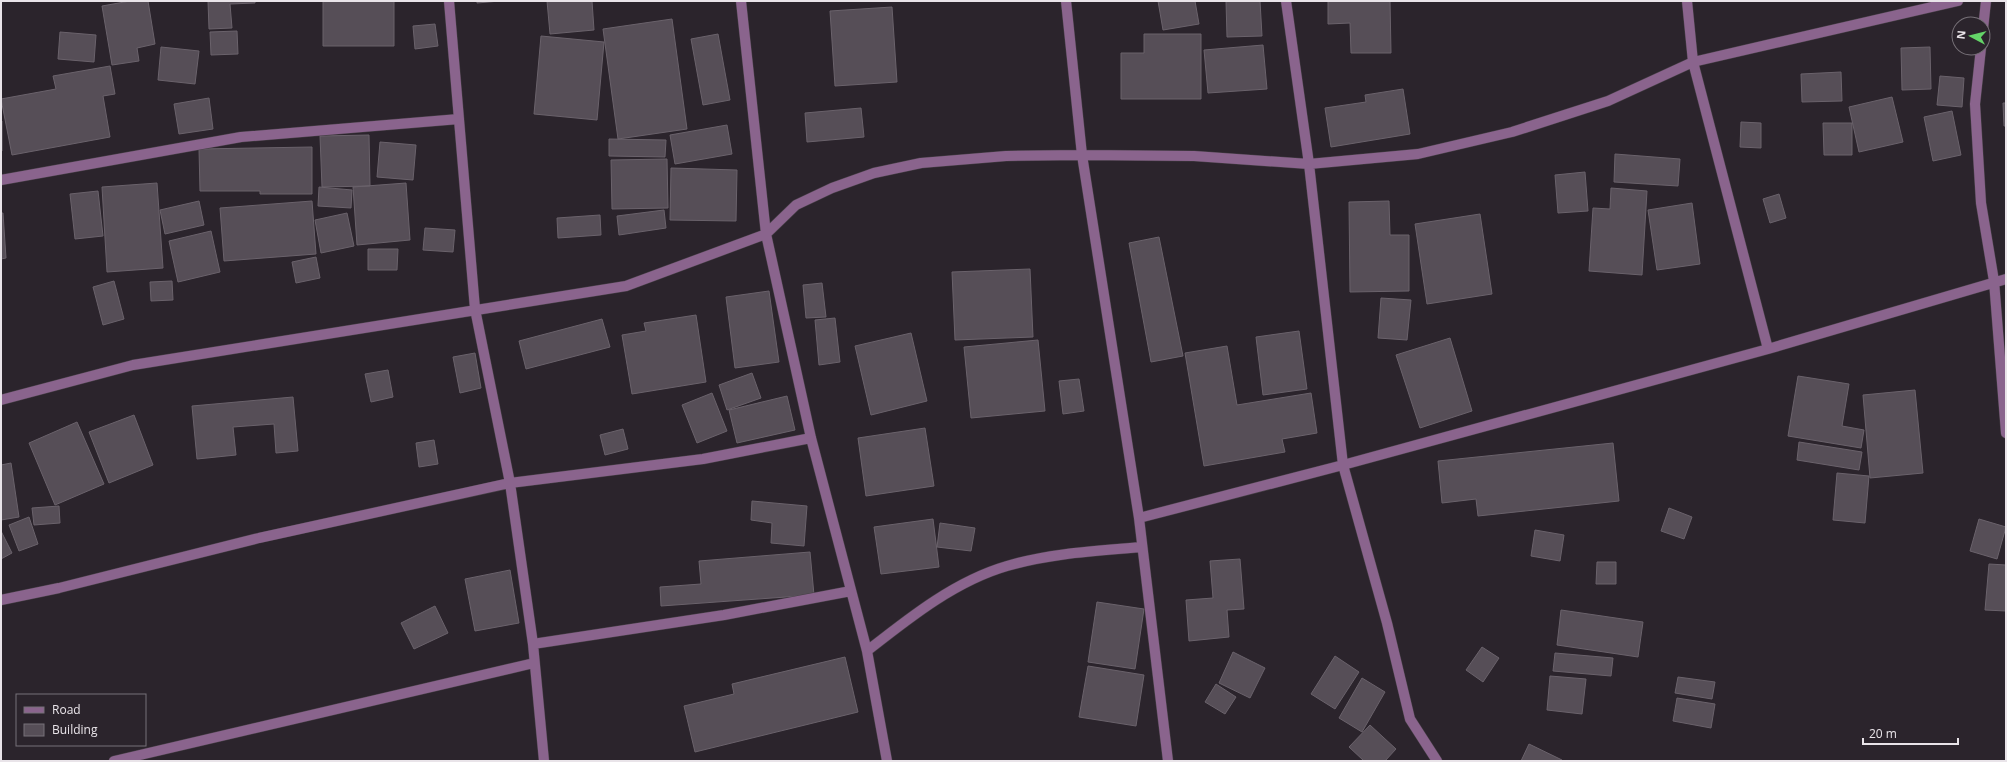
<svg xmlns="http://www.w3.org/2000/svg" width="2007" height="762" font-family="'Open Sans',sans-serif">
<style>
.building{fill:#564e57;stroke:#6a626b}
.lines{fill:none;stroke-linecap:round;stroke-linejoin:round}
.minor-casing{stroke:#463f46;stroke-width:11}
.minor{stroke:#8a648d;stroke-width:10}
</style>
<rect width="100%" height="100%" fill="#2b242c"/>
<path class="building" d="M130,1H148L155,44L137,48L139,61L112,65L102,6Z
M208,1H255V3L230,4L232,28L209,29Z
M323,1H394V46H323Z
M477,1H500L477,3Z
M547,1H592L594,30L550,34Z
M1158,1H1195L1199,24L1163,30Z
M1226,1H1260L1262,36L1227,37Z
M1328,1H1390L1391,53H1351L1350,23L1328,24Z
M892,7L897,82L835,86L830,11Z
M672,19L687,129L618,139L603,29Z
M435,24L438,46L415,49L413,26Z
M237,31L238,54L211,55L210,32Z
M60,32L96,35L94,62L58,59Z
M718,34L730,100L703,105L691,39Z
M1144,34H1201V99H1121V53H1144Z
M541,36L604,42L597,120L534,114Z
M1263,45L1267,89L1208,93L1204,50Z
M161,47L199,51L195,84L158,80Z
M1930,47L1931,89L1902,90L1901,48Z
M110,66L115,94L103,96L110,137L12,155L1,99L56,89L53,76Z
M1841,72L1842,101L1802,102L1801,74Z
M1940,76L1964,78L1962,107L1937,105Z
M1403,89L1410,134L1331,147L1325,108L1366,102L1365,95Z
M1892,97L1903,142L1859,152L1849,107Z
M209,98L213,129L179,134L174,104Z
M2003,103H2006V126H2004Z
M861,108L864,137L807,142L805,113Z
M1952,111L1961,155L1933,161L1924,117Z
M1,121H2V151H1Z
M1741,122L1761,123V148L1740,147Z
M1823,123H1852V155H1824Z
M727,125L732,154L675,164L670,135Z
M369,135L370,186L322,187L320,136Z
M609,139L666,140L665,157L609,156Z
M380,142L416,145L413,180L377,177Z
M312,147V194H260V191H200L199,149Z
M1615,154L1680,159L1678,186L1614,182Z
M667,159L668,208L612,209L611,160Z
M671,168L737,170L736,221L670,220Z
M1585,172L1588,211L1558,213L1555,175Z
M157,183L163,268L107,272L102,187Z
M406,183L410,240L357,245L353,187Z
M319,187L352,190L351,208L318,206Z
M1611,188L1647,191L1642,275L1589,271L1593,208L1610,209Z
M98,191L103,236L75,239L70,194Z
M1779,194L1786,218L1770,223L1763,199Z
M199,201L204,225L165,234L160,210Z
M312,201L316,254L224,261L220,208Z
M1389,201L1390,235H1409V291L1350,292L1349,202Z
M1692,203L1700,264L1657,270L1648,210Z
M664,210L666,228L619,235L617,216Z
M1,213H3L6,258L1,259Z
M347,213L354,246L321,253L315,220Z
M1480,214L1492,294L1427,304L1415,224Z
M600,215L601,235L558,238L557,218Z
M425,228L455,230L453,252L423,250Z
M211,231L220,272L178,282L169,241Z
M1159,237L1183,356L1151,362L1129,243Z
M368,249H398L397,270H368Z
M316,257L320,278L296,283L292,262Z
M1030,269L1033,337L955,340L952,272Z
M114,281L124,319L103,325L93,287Z
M172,281L173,300L151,301L150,282Z
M822,283L826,317L806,318L803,285Z
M769,291L779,362L735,368L726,297Z
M1381,298L1411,300L1407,340L1378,338Z
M696,315L706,382L632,394L622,335L646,331L644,323Z
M835,318L840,362L819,365L815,320Z
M602,319L610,347L526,369L519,341Z
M1299,331L1307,389L1263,395L1256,337Z
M911,333L927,401L871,415L855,346Z
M1450,338L1472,411L1420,428L1396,355Z
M1038,340L1045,411L971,418L964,347Z
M1227,346L1237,405L1311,393L1317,433L1282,439L1285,452L1204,466L1185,353Z
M475,353L481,388L460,393L453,357Z
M388,370L393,397L371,402L365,374Z
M752,373L761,398L727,410L719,385Z
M1798,376L1849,384L1842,426L1864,430L1861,448L1788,436Z
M1079,379L1084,411L1063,414L1059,381Z
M1915,390L1923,473L1870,478L1863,395Z
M712,393L727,431L697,443L682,405Z
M787,396L795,430L737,443L729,410Z
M293,397L298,451L276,453L274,424L233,427L236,455L197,459L192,406Z
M134,415L153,465L109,483L89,432Z
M77,422L104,484L55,505L29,443Z
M925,428L934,486L866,496L858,438Z
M623,429L628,449L605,455L600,435Z
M434,440L438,464L419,467L416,443Z
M1799,442L1862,452L1859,470L1797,460Z
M1613,443L1619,501L1478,516L1476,499L1442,503L1438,461Z
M11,463L19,517L1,520V465Z
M1837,473L1869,476L1865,523L1833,520Z
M752,501L807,506L804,546L771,543L772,523L751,520Z
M59,506L60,523L34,525L32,508Z
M1669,508L1692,517L1684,539L1661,531Z
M29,517L38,544L19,551L9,525Z
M933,519L939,567L881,574L874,527Z
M1979,519L2006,527L1997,559L1970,551Z
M940,523L975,528L971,551L937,547Z
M1535,530L1564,535L1560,561L1531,556Z
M1,531L12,553L1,559Z
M810,552L814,595L661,606L660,587L701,584L699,561Z
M1240,559L1244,609L1227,610L1229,637L1189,641L1186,600L1213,598L1210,561Z
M1597,562H1616V584H1596Z
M1989,564L2006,565V611L1985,610Z
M510,570L519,623L475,631L465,579Z
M1097,602L1144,609L1135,669L1088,662Z
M435,606L448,633L414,649L401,623Z
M1561,610L1643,622L1638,657L1557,645Z
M1482,647L1499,658L1483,682L1466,670Z
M1233,652L1265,668L1250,698L1219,683Z
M1555,653L1613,658L1611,676L1553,671Z
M1335,656L1359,672L1335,709L1311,694Z
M845,657L858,712L695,752L684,706L734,694L732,684Z
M1088,666L1144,675L1136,726L1079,717Z
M1550,676L1586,679L1582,714L1547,710Z
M1678,677L1715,682L1712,699L1675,693Z
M1362,678L1385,692L1362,732L1339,718Z
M1216,684L1236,697L1225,714L1205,702Z
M1677,698L1715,704L1711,728L1673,721Z
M1370,725L1396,749L1385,761H1364L1349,747Z
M1529,744L1562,760V761H1521Z"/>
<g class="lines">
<defs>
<path id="minor" d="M449,1L475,309L510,483L533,644L544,761
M741,1L766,234L811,438L867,651L887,761
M1066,1L1082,155L1139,518L1168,761
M1286,1L1309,164L1343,465L1387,623L1410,719L1437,761
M1687,1L1693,62L1768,349
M1983,29L1986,1
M1981,48L1975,104L1981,203L1994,281L2006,433
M1,180L241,137L459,119
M1,400L133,365L626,286L766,234L796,205L832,188L874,173L921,163L1006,156L1082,155L1194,156L1309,164L1418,154L1512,132L1608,101L1693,62L1958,1
M1139,518L1343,465L1768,349L2006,279
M1,600L59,588L259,538L510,483L703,459L811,438
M533,644L724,615L851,591
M867,651C909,618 955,581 1007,566C1051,553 1097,551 1142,547
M114,761L534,663"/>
</defs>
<use href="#minor" class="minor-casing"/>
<use href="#minor" class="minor"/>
</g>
<rect width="2007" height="762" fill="none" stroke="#e9e4e9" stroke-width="4"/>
<rect x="16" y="694" width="130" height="52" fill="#2b242c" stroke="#777178"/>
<rect x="24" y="707" width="20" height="6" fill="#8a648d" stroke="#777178"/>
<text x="52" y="714" font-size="12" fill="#e9e4e9">Road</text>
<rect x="24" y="724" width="20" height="12" fill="#564e57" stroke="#777178"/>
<text x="52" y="734" font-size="12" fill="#e9e4e9">Building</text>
<g transform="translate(1971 36) rotate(277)"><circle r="19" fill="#2b242c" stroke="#777178"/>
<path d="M0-3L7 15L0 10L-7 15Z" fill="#64d468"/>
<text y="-6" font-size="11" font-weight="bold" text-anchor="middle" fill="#e9e4e9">N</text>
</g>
<path d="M1863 738v6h95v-6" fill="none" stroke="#e9e4e9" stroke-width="2"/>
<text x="1869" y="738" font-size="12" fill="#e9e4e9" stroke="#2b242c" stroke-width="3" paint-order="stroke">20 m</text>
</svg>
